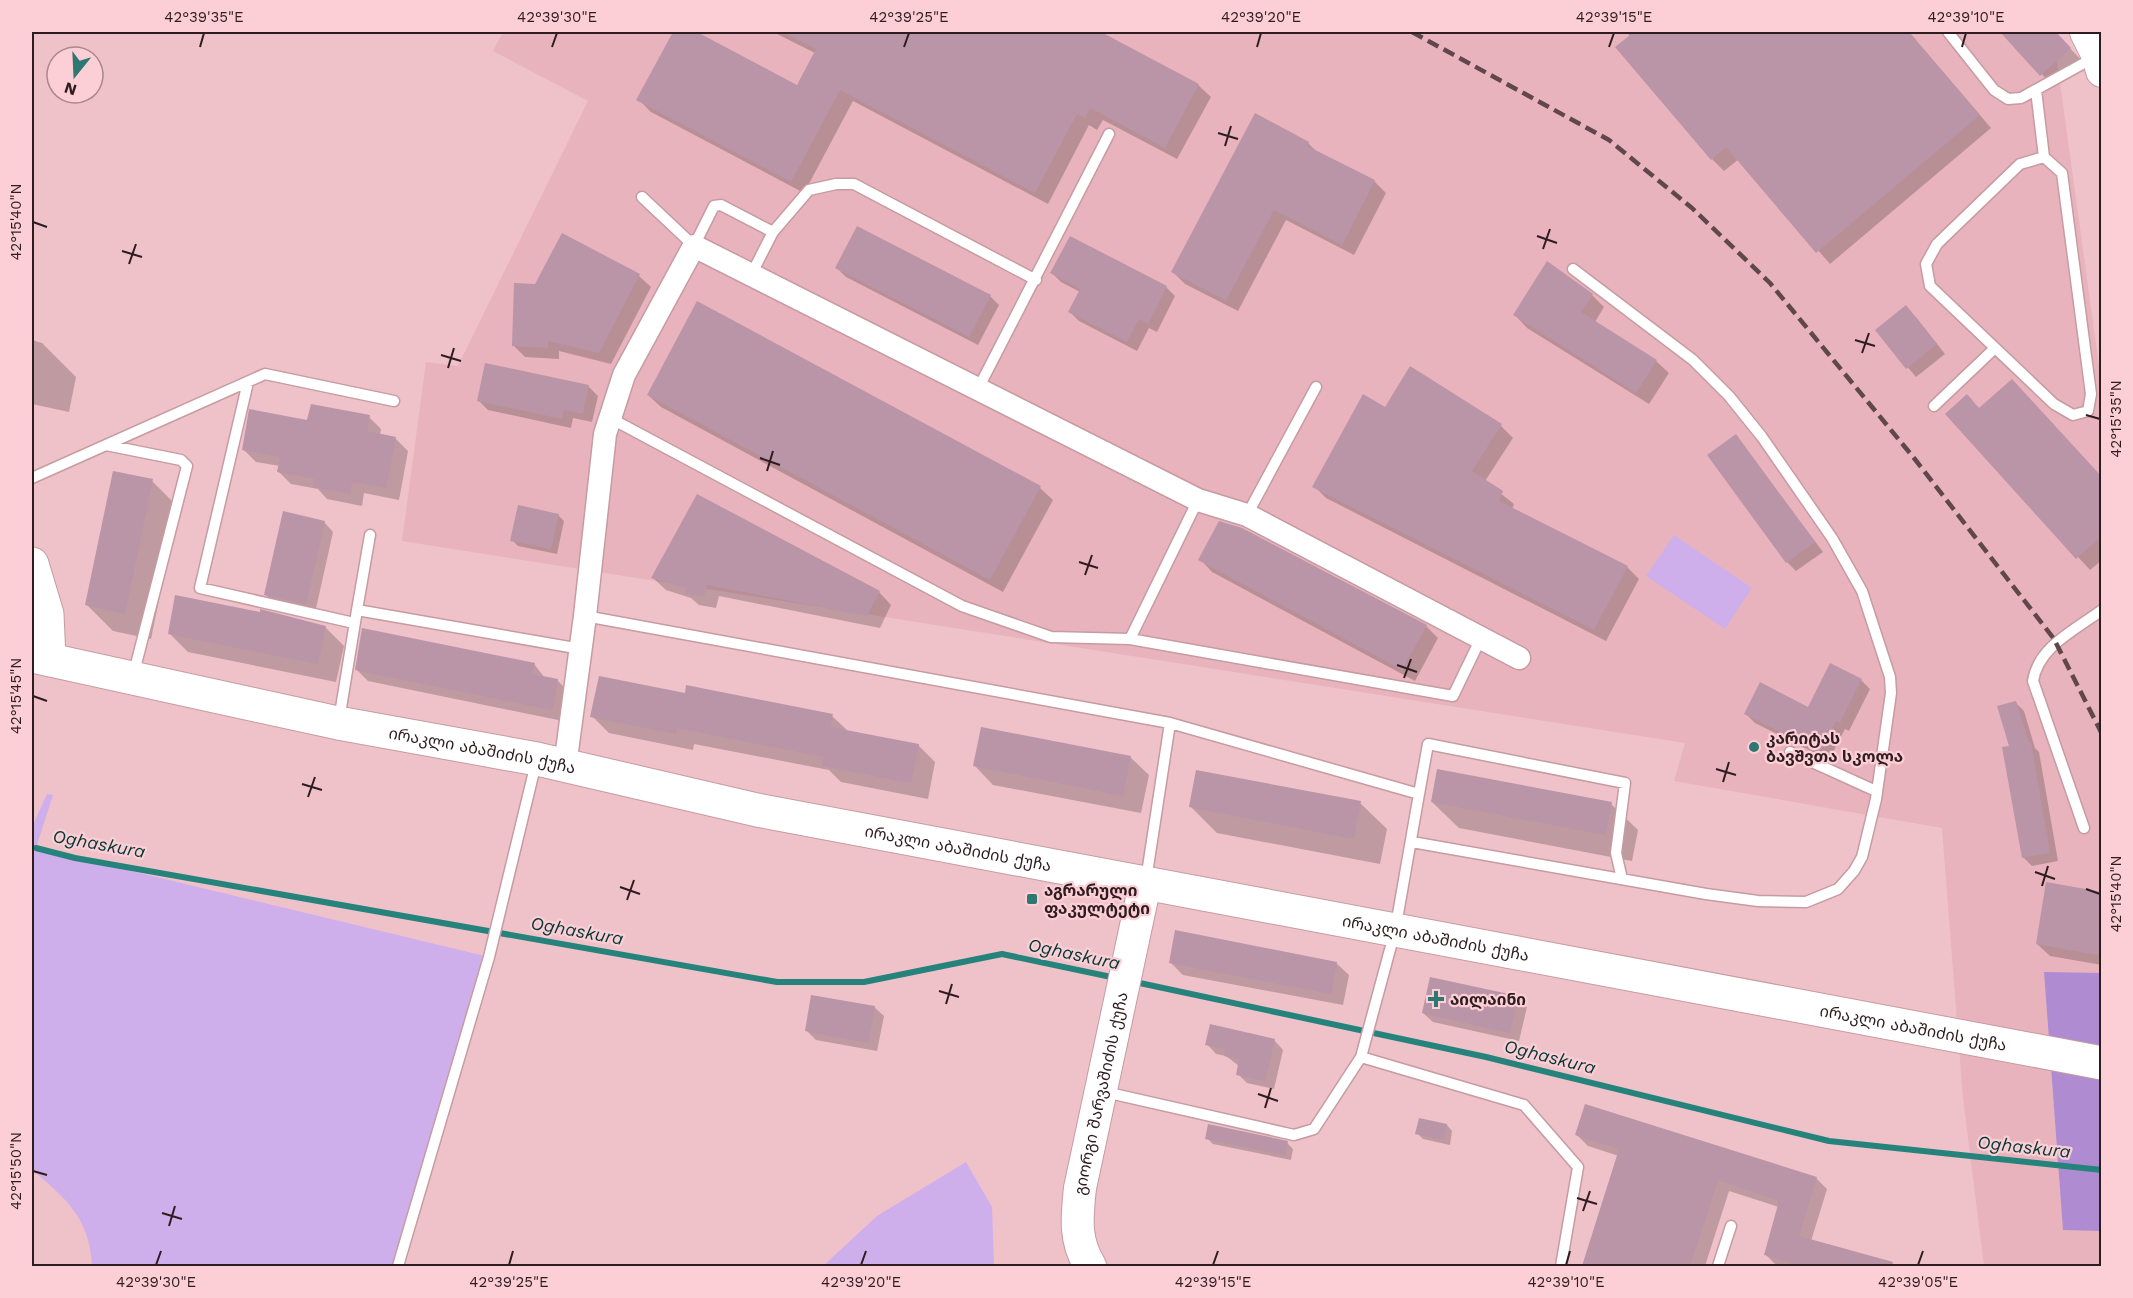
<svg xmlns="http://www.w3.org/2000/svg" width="2133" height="1298" font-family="'Work Sans','Noto Sans Georgian',sans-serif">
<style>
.built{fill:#e8b3bc}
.green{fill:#ceafec}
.forest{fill:#af8bd1}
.shadow{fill:#0003}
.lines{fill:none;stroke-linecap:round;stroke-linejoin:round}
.stream{stroke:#25837b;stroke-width:6}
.building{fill:#ba94a7}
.lane-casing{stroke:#c69ba2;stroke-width:13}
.street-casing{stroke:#c69ba2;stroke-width:25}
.secondary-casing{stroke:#c69ba2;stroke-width:34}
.primary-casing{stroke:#c69ba2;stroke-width:35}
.lane{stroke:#fff;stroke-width:10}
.street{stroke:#fff;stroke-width:22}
.secondary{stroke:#fff;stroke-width:32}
.primary{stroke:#fff;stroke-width:33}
.rail{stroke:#5f474b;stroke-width:4.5;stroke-dasharray:12 6;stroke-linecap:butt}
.ticks{fill:none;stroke:#2e1d20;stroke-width:2}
.poi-dot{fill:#2f7771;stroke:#fcced5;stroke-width:2}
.labels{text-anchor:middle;stroke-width:4.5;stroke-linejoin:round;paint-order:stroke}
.poi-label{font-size:16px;font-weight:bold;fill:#2e1d20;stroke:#fcced5;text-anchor:start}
.street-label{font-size:16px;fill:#2e1d20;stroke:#fcced5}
.water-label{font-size:18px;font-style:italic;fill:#003834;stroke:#fcced5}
.neatline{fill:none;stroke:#2e1d20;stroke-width:2}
.ticks-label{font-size:15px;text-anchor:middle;fill:#2e1d20}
</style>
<rect width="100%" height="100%" fill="#efc1c9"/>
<path class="built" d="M503,32H2053L2102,388V973H2044L2063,1229L2101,1231V1266H1984L1963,1098L1942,828L1674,781L1685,743L402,541L426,362L458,366L588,101L493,51Z"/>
<path class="green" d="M1674,535L1752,588L1725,629L1646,576Z
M47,794L53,795L36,848L489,957L398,1266H92C90,1219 66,1198 32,1170V827Z
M966,1162L992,1207L994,1266H823L877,1216Z"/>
<path class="forest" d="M2044,972L2101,973V1231L2063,1230Z"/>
<path class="shadow" d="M674,32H693L797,87L815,53L773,32H1097L1198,85L1211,97L1177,159L1103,120L1097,130L1089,125L1048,204L853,101L804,193L651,112L638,99Z
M1627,32H1909L1991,128L1830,264L1739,159L1724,171L1712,159Z
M2002,32H2055L2082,61L2054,87Z
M1255,115L1308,143L1318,153L1374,181L1386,193L1354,255L1286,220L1238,311L1185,284L1173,272Z
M562,235L639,276L651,287L611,364L559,351V359L525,357L514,346L536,285Z
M837,268L990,296L999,305L978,345L846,277Z
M1052,273L1166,287L1175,296L1157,332L1149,328L1137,351L1079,321L1070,312L1080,292L1061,282Z
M1592,295L1604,307L1595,322L1656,361L1669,373L1649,404L1527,328L1515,315Z
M698,303L1040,488L1053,500L1003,592L661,407L648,395Z
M1915,316L1945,354L1916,377L1877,331Z
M32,340L42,343L76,377L69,412L32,404Z
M589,387L598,396L592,422L573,418L571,428L488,410L479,401Z
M1385,409L1501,426L1513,438L1485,481L1514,504L1512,509L1627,567L1639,579L1606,641L1326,498L1314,486Z
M1980,409L2102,478V560L2090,570L1947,414Z
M369,417L381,429L380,435L395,438L408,451L399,500L364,493L362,506L327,499L318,489L291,484L279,472L280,466L256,462L243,449L309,422Z
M1736,436L1823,552L1796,571L1787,562Z
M152,481L178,507L151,639L113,631L87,605Z
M558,515L564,521L557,554L518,546L512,540Z
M324,522L333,532L315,613L275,604L265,594Z
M1200,559L1426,626L1438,638L1415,681L1212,572Z
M653,578L879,592L891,605L880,628L719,596L716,608L699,605L691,598L666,590Z
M325,627L344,646L336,682L188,652L169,633Z
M534,664L545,678L557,680L569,692L563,721L368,681L356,669Z
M1861,680L1870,689L1849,731L1845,729L1829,760L1755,723L1746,714L1809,709Z
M686,695L832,716L848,731L918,745L935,762L928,799L841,782L829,770L694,744L693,750L609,733L592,716Z
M2015,702L2024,711L2035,748L2039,752L2058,861L2032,866L2023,857L2011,747Z
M1130,757L1149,775L1141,813L993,785L975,766Z
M1432,802L1611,804L1638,830L1632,861L1459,828Z
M1360,803L1387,829L1380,864L1217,833L1191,807Z
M2102,893V965L2050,956L2037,944Z
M1170,962L1336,963L1349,975L1343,1005L1183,975Z
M1517,998L1527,1007L1519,1041L1433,1022L1423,1013Z
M874,1007L884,1016L877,1051L816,1040L807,1031Z
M1274,1040L1283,1050L1274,1089L1247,1083L1238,1074L1239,1066L1226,1056L1216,1054L1207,1044Z
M1447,1125L1452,1131L1450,1145L1423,1139L1417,1133Z
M1577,1135L1816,1178L1827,1189L1811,1241L1879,1259L1886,1266H1777L1766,1255L1779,1207L1729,1191L1705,1266H1584L1619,1156L1588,1146Z
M1207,1138L1287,1143L1293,1149L1291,1160L1213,1144Z"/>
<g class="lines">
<path class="stream" d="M36,848L75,858L777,982H864L1002,954L1116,978
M1135,982L1486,1057L1829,1141L2102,1170"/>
</g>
<path class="building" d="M673,32H697L797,85L816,49L782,32H1101L1199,84L1165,148L1090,108L1085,118L1077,114L1035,193L840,90L791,182L636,100Z
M1634,32H1909L1980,115L1816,253L1726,147L1711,160L1615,47Z
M2000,32H2056L2071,48L2040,76Z
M1255,113L1309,142L1307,146L1375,180L1342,245L1274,210L1226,301L1171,272Z
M857,226L991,295L969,337L835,268Z
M562,233L640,274L599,353L548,341V348L512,346L514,283L535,284Z
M1070,236L1167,286L1148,324L1139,319L1127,342L1068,312L1080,289L1050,273Z
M1547,261L1593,294L1581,312L1657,360L1636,393L1513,315Z
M697,301L1041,486L990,580L647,395Z
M1906,305L1937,344L1906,369L1875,330Z
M485,363L589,385L583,414L564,410L562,419L477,401Z
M1410,366L1502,424L1472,471L1503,491L1499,501L1628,566L1594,630L1312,487L1363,394L1385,407Z
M2012,379L2102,477V536L2076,559L1945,414L1967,394L1979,408Z
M311,404L370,415L367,431L396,437L386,488L352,482L350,494L313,487L315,479L277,472L280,457L242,450L249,409L307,420Z
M1736,434L1815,542L1786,563L1707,455Z
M113,471L153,479L125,614L85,605Z
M697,494L880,591L867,616L707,585L704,596L685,594L686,588L651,578Z
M518,505L559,514L551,549L510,541Z
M283,511L325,521L306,604L264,595Z
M1219,521L1242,528L1427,625L1402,670L1198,560Z
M175,595L260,612V609L326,626L318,664L168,634Z
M362,628L535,663L532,674L558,679L552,710L355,670Z
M1830,663L1862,679L1840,723L1836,721L1820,752L1744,714L1760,682L1808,707Z
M599,676L685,693L686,685L833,714L830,727L919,744L911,783L822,766L824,757L677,728L676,734L590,717Z
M2016,701L2029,743L2031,742L2050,853L2022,858L2002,747L2009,746L1997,706Z
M981,727L1131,756L1123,796L973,766Z
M1437,769L1612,802L1606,835L1431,802Z
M1196,770L1361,801L1354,839L1189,807Z
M2046,882L2102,892V956L2036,944Z
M1175,930L1337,962L1331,994L1169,963Z
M1430,977L1518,996L1510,1033L1422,1013Z
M811,995L875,1006L868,1043L805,1031Z
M1210,1024L1275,1039L1265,1081L1236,1075L1239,1059L1224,1056L1226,1049L1205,1045Z
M1585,1104L1817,1177L1799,1236L1893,1262L1892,1266H1804L1764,1255L1779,1201L1718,1180L1690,1266H1582L1619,1149L1575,1135Z
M1419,1118L1447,1124L1444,1140L1415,1134Z
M1208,1124L1288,1141L1285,1155L1205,1139Z"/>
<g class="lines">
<defs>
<path id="lane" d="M1948,32L1994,90L2008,99L2021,98L2095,57
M2036,90L2044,157
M2044,157L2062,173L2091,394L2088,411L2073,415L2054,404L1930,286L1926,264L1937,244L2020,164Z
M642,197L694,246L714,206L721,205L773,232
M751,275L773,232L809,190L836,184H854L1036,280
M248,382L200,588L354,623
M978,389L1109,134
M1934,406L1995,348
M610,418L962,606L1051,637L1130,639
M106,445L181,460L187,466L133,676
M32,478L265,374L394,401
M1198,500L1130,639L1453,696L1481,638
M1247,515L1316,387
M357,610L370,535
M585,616L1170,723L1419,794L1395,931L1361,1057L1314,1129L1294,1135L1105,1092
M339,720L357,610L581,649
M1790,752L1876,791
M1419,794L1428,744L1625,783L1616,853L1622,879
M2084,828L2033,681C2038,647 2075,630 2102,610
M1412,842L1706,894L1758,901L1806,902L1838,889L1854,871L1862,857L1876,799L1891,693L1890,677L1862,591L1832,538L1762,437L1729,396L1693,360L1573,269
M1146,880L1170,723
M1361,1057L1524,1105L1578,1167L1561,1266
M398,1266L489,957L536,763
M1718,1266L1731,1226"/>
<path id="street" d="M565,766L585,616L605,434L624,375L694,246L1198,500L1247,515L1519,658"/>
<g id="secondary">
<path d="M2086,32L2098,56L2102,71"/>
<path id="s1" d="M1090,1266C1074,1240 1077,1217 1080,1188L1145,884"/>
</g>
<g id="primary">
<path d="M32,564L47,614L49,659"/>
<path id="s2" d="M32,656L338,723L537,759L757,810L2102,1063"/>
</g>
</defs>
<use href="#lane" class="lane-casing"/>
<use href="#street" class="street-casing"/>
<use href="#secondary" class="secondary-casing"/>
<use href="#primary" class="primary-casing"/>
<use href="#lane" class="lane"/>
<use href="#street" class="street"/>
<use href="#secondary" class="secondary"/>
<use href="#primary" class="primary"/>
<path class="rail" d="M1412,32L1609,140L1692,208L1770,283L1914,458L2054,639L2102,734"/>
</g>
<path class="ticks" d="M200,47L204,33M552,47L557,33M904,47L909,33M1257,47L1261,33M1609,47L1614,33M1962,47L1966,33M1218,133L1238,139M1225,146L1231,126M33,222L47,227M1537,236L1557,243M1543,249L1550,229M122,251L142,257M129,264L136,244M1855,340L1875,346M1862,353L1869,333M441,355L461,361M448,368L454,348M2086,415L2100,419M760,458L780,465M767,471L773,451M1079,562L1098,568M1085,575L1092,555M1397,665L1417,672M1404,678L1411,659M33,696L47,701M1716,769L1736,775M1723,782L1729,762M302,784L322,790M308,797L315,777M2035,872L2055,879M2042,886L2048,866M620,887L640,894M2086,889L2100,894M627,900L634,880M939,991L959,997M946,1004L952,984M1258,1094L1278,1101M1265,1108L1271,1088M33,1171L47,1175M1577,1198L1597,1204M1583,1211L1590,1191M162,1213L182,1219M169,1226L175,1206M156,1265L161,1251M509,1265L513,1251M861,1265L866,1251M1213,1265L1218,1251M1566,1265L1570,1251M1918,1265L1923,1251"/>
<g class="poi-dot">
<circle cx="1754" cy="747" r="6"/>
<rect x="1026" y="893" width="12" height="12" rx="3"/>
<path d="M1433 990h6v6h6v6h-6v6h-6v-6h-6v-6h6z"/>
</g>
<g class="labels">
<g class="poi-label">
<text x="1766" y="744">კარიტას<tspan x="1766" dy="18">ბავშვთა სკოლა</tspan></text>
<text x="1044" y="896">აგრარული<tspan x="1044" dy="18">ფაკულტეტი</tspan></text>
<text x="1450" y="1005">აილაინი</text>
</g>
<g class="street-label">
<text dy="6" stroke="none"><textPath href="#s2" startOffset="460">ირაკლი აბაშიძის ქუჩა</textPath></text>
<text dy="6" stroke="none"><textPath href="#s2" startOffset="946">ირაკლი აბაშიძის ქუჩა</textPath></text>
<text dy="6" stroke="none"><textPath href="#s2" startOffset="1432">ირაკლი აბაშიძის ქუჩა</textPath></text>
<text dy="6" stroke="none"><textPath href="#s2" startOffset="1918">ირაკლი აბაშიძის ქუჩა</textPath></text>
<text dy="6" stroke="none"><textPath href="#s1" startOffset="177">გიორგი შარვაშიძის ქუჩა</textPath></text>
</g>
<g class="water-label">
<text transform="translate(99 844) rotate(10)" y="6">Oghaskura</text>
<text transform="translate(577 931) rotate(10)" y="6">Oghaskura</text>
<text transform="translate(1074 954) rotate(12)" y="6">Oghaskura</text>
<text transform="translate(1550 1057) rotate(14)" y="6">Oghaskura</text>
<text transform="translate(2024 1147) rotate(6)" y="6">Oghaskura</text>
</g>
</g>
<rect width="2133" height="1298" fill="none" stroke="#fcced5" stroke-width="66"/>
<g transform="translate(75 75) rotate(198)"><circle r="28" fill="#fcced5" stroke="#aa878d" stroke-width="1.5"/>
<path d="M0-4.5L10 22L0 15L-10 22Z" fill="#2f7771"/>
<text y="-9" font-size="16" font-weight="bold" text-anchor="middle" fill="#2e1d20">N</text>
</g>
<rect x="33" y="33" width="2067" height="1232" class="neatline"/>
<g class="ticks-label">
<text x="204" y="22">42°39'35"E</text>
<text x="557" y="22">42°39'30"E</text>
<text x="909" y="22">42°39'25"E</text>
<text x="1261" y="22">42°39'20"E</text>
<text x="1614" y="22">42°39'15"E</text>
<text x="1966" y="22">42°39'10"E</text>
<text transform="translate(16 222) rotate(-90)" y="5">42°15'40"N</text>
<text transform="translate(2116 419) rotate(-90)" y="5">42°15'35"N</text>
<text transform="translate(16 696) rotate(-90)" y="5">42°15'45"N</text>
<text transform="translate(2116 894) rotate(-90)" y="5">42°15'40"N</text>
<text transform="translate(16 1171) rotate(-90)" y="5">42°15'50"N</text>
<text x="156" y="1287">42°39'30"E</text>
<text x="509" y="1287">42°39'25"E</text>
<text x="861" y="1287">42°39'20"E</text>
<text x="1213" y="1287">42°39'15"E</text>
<text x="1566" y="1287">42°39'10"E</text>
<text x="1918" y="1287">42°39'05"E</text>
</g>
</svg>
